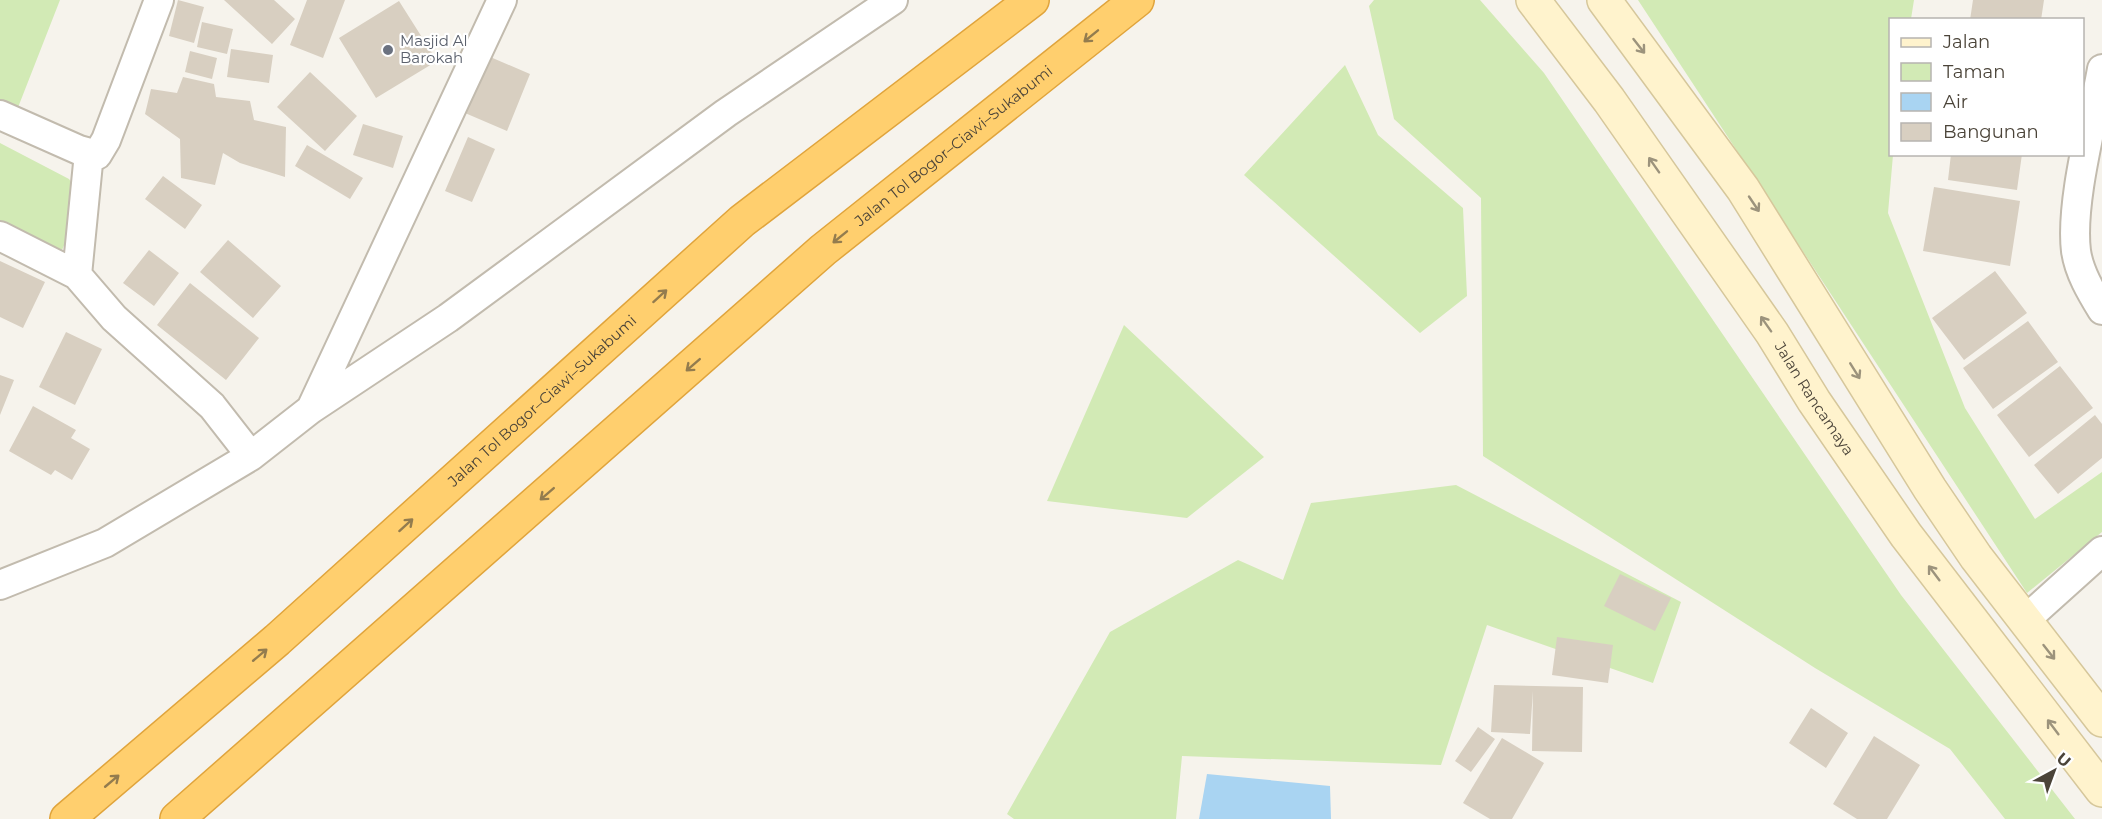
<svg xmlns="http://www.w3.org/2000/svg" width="2102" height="819" font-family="Montserrat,sans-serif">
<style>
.green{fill:#d2eab5}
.water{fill:#a9d4f2}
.building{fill:#d8cfc1}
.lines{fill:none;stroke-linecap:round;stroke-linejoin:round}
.street-casing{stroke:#c2bbae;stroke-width:32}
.secondary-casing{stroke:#d6c79b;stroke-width:36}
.highway-casing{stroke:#e0a43c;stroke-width:36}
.street{stroke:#fff;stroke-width:28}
.secondary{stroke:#fff3cd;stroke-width:33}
.highway{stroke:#ffcf6e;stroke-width:33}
.oneway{stroke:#937c4e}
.oneway2{stroke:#9c937c}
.worship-dot{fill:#6b7280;stroke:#fff;stroke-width:2}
.labels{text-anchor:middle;stroke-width:4.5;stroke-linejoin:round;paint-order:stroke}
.worship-label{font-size:15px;fill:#5b616d;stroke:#fff;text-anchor:start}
.street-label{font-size:15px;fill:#4b4439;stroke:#fff}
</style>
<rect width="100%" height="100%" fill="#f6f3ec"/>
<path class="green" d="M0,0H60L17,110L0,102Z
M1374,0H1480L1544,73L1901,595L2075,819H2005L1950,749L1815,668L1483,456L1481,198L1394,119L1369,6Z
M1638,0H1914L1911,19L1890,20V154L1893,155L1888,213L1965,408L2035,519L2102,472V532L2027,593Z
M1345,65L1378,135L1463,208L1467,296L1420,333L1244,175Z
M0,143L69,179L79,194L71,229L54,269L0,238Z
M1124,325L1264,457L1187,518L1047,501Z
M1456,485L1681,602L1653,683L1487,625L1441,765L1182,756L1176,819H1014L1007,814L1110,632L1238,560L1283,580L1311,503Z"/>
<path class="water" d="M1207,774L1330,786L1331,819H1199Z"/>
<path class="building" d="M178,0L204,7L194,43L169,36Z
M224,0H274L295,19L272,44Z
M307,0H345L323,58L290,45Z
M1973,0H2044L2041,20H1970Z
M399,1L437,61L376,98L339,38Z
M202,22L233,29L227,54L197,47Z
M231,49L273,55L269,83L227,77Z
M190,51L217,58L212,79L185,72Z
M488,56L530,74L507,131L465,113Z
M310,72L357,116L325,151L277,107Z
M183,77L214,84L216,97L250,101L254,120L286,127L285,177L240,163L223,153L215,185L181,178L180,139L145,114L151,89L177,93Z
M363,124L403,136L393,168L353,155Z
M468,137L495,149L472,202L445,191Z
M307,145L363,178L350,199L295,166Z
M1951,154H2022L2017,190L1948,180Z
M163,176L202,205L185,229L145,199Z
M1934,187L2020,201L2010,266L1923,251Z
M228,240L281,286L253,318L200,272Z
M149,250L179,273L154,306L123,283Z
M0,261L45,282L23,328L0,317Z
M1995,271L2027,313L1964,360L1932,318Z
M190,283L259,338L226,380L157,325Z
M2028,321L2058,362L1993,409L1963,368Z
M66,332L102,349L75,405L39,387Z
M2060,366L2093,408L2029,457L1997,415Z
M0,375L14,380L0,415Z
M33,406L76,430L71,438L90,449L72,480L55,470L51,475L9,451Z
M2095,415L2102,424V458L2058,494L2034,465Z
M1620,574L1671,598L1655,631L1604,606Z
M1557,637L1613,645L1608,683L1552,675Z
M1494,685L1583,687L1582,752L1532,751L1533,691L1530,734L1491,732Z
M1811,708L1848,733L1826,768L1789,743Z
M1478,727L1495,739L1471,772L1455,761Z
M1874,736L1920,765L1887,819H1857L1833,804Z
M1502,738L1544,763L1512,819H1490L1463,803Z"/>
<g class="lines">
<defs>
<path id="street" d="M2102,69C2093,120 2070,202 2076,251C2079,272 2091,292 2102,310
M0,115L79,150L97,155L106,140L159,0
M0,236L77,275L114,318L212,406L251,456
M77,275L89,153
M311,409L502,0
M0,585L105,543L251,456L311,409L448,318L726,113L893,0
M2024,621L2102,551"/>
<g id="secondary">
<path id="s1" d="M1533,0L1609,100L1772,333L1814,401L1906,535L2102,790"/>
<path d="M1604,0L1743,189L1930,489L1976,557L2102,720"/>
</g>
<g id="highway">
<path id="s2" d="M67,819L277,640L742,221L1032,0"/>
<path id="s3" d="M177,819L823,250L1137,0"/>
</g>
</defs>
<use href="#street" class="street-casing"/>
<use href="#secondary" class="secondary-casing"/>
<use href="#highway" class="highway-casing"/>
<use href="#street" class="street"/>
<use href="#secondary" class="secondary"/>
<use href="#highway" class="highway"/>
</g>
<defs><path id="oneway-shaft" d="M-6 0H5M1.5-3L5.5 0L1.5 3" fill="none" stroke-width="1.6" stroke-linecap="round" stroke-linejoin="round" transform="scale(1.5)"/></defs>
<g class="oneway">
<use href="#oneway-shaft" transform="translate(1091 36) rotate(141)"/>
<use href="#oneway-shaft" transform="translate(840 237) rotate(141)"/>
<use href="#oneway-shaft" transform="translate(660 296) rotate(-42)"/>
<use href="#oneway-shaft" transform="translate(693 365) rotate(139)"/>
<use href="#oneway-shaft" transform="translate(547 494) rotate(139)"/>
<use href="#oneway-shaft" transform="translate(406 525) rotate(-42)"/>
<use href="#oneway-shaft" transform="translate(260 655) rotate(-40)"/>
<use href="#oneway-shaft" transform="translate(112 781) rotate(-40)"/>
</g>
<g class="oneway2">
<use href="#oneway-shaft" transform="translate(1639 46) rotate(52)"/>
<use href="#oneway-shaft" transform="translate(1654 165) rotate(-125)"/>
<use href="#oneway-shaft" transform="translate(1754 204) rotate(56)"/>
<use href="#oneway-shaft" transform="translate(1766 324) rotate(-125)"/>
<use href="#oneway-shaft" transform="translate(1855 371) rotate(58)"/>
<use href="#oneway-shaft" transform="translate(1934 573) rotate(-127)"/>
<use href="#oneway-shaft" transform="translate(2049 652) rotate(52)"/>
<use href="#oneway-shaft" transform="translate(2053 727) rotate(-127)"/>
</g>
<circle class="worship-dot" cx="388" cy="50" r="6"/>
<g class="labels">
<g class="worship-label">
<text x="400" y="46">Masjid Al<tspan x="400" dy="17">Barokah</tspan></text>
</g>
<g class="street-label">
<text dy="5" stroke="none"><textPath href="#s3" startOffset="1028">Jalan Tol Bogor–Ciawi–Sukabumi</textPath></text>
<text dy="5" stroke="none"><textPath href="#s1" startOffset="488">Jalan Rancamaya</textPath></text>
<text dy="5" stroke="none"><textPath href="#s2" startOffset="633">Jalan Tol Bogor–Ciawi–Sukabumi</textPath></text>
</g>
</g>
<rect x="1889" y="18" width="195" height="138" fill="#ffffff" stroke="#b7b4b0" stroke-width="1.5"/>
<rect x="1901" y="38" width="30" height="9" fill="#fff3cd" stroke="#b7b4b0" stroke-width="1.5"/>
<text x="1943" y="48" font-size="18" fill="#4b4439">Jalan</text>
<rect x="1901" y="63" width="30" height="18" fill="#d2eab5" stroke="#b7b4b0" stroke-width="1.5"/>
<text x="1943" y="78" font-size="18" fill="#4b4439">Taman</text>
<rect x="1901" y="93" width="30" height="18" fill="#a9d4f2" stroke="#b7b4b0" stroke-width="1.5"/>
<text x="1943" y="108" font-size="18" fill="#4b4439">Air</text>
<rect x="1901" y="123" width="30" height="18" fill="#d8cfc1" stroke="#b7b4b0" stroke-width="1.5"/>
<text x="1943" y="138" font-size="18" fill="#4b4439">Bangunan</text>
<g transform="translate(2054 771) rotate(41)" stroke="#ffffff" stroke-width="4.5" paint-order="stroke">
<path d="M0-4.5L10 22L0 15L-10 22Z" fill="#4b4439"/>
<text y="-9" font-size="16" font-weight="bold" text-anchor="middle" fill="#4b4439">U</text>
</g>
</svg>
